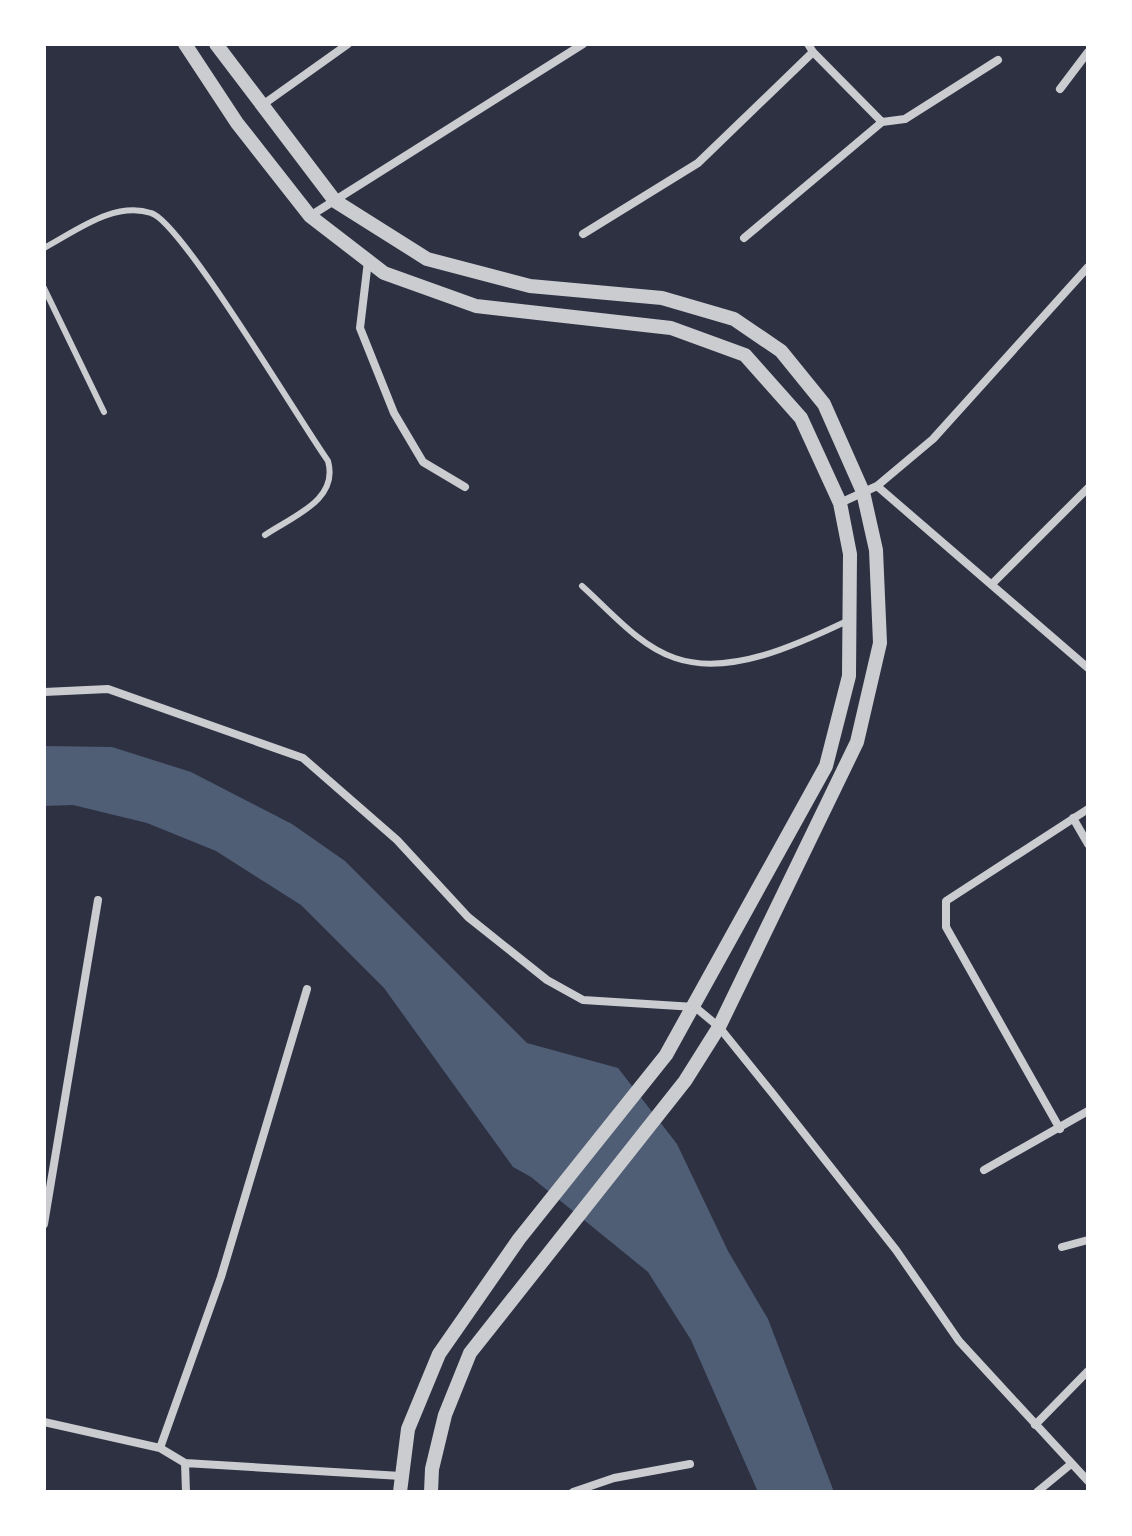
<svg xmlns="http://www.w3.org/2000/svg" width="1132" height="1536" font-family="Commissioner,sans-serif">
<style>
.water{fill:#4f5d75}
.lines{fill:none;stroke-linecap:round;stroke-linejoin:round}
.service{stroke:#caccd0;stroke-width:6}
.minor{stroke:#caccd0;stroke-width:8}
.tertiary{stroke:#caccd0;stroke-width:14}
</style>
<rect width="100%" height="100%" fill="#2d3142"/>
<path class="water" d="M44,746L112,747L191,772L292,824L345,861L527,1043L618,1068L677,1144L728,1251L768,1319L834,1492H758L691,1340L648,1272L531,1177L513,1167L384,988L301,905L216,851L147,823L73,805L44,806Z"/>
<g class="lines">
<path class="service" d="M44,248C76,231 114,201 151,213C181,221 300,422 328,461C339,500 293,516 265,535
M44,288L104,412
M582,586C610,611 639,646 675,658C729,677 799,644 847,621"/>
<path class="minor" d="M1060,89L1088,52
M261,106L348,44
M882,122L905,119L998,60
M310,216L583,44
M583,234L698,163L813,52L808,44
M744,238L882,122L813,52
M368,261L360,328L394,413L423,462L465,487
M877,486L1088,668
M840,503L877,486L933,439L1088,267
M993,583L1088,488
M44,692L108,689L303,758L397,840L468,917L547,980L583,1000L695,1007L719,1027L773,1094L896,1250L959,1341L1088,1481
M1073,818L1088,844
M1060,1129L946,927V901L1088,809
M984,1170L1088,1111
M44,1224L98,900
M1062,1247L1088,1240
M44,1422L160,1448L185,1463L401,1476
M1035,1425L1088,1371
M160,1448L221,1277L307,989
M185,1463L186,1492
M573,1492L614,1478L690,1464
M1037,1492L1071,1464"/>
<path class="tertiary" d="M185,44L237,123L310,216L384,273L476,306L671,328L745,355L801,418L840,503L850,554L849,676L826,766L666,1055L519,1239L439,1354L408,1429L400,1492
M216,44L335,201L427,259L530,286L662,298L734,319L781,351L824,404L863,492L876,550L880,643L857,742L719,1027L685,1081L470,1353L445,1415L432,1469L431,1492"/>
</g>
<rect width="1132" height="1536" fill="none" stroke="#ffffff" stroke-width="92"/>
</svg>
